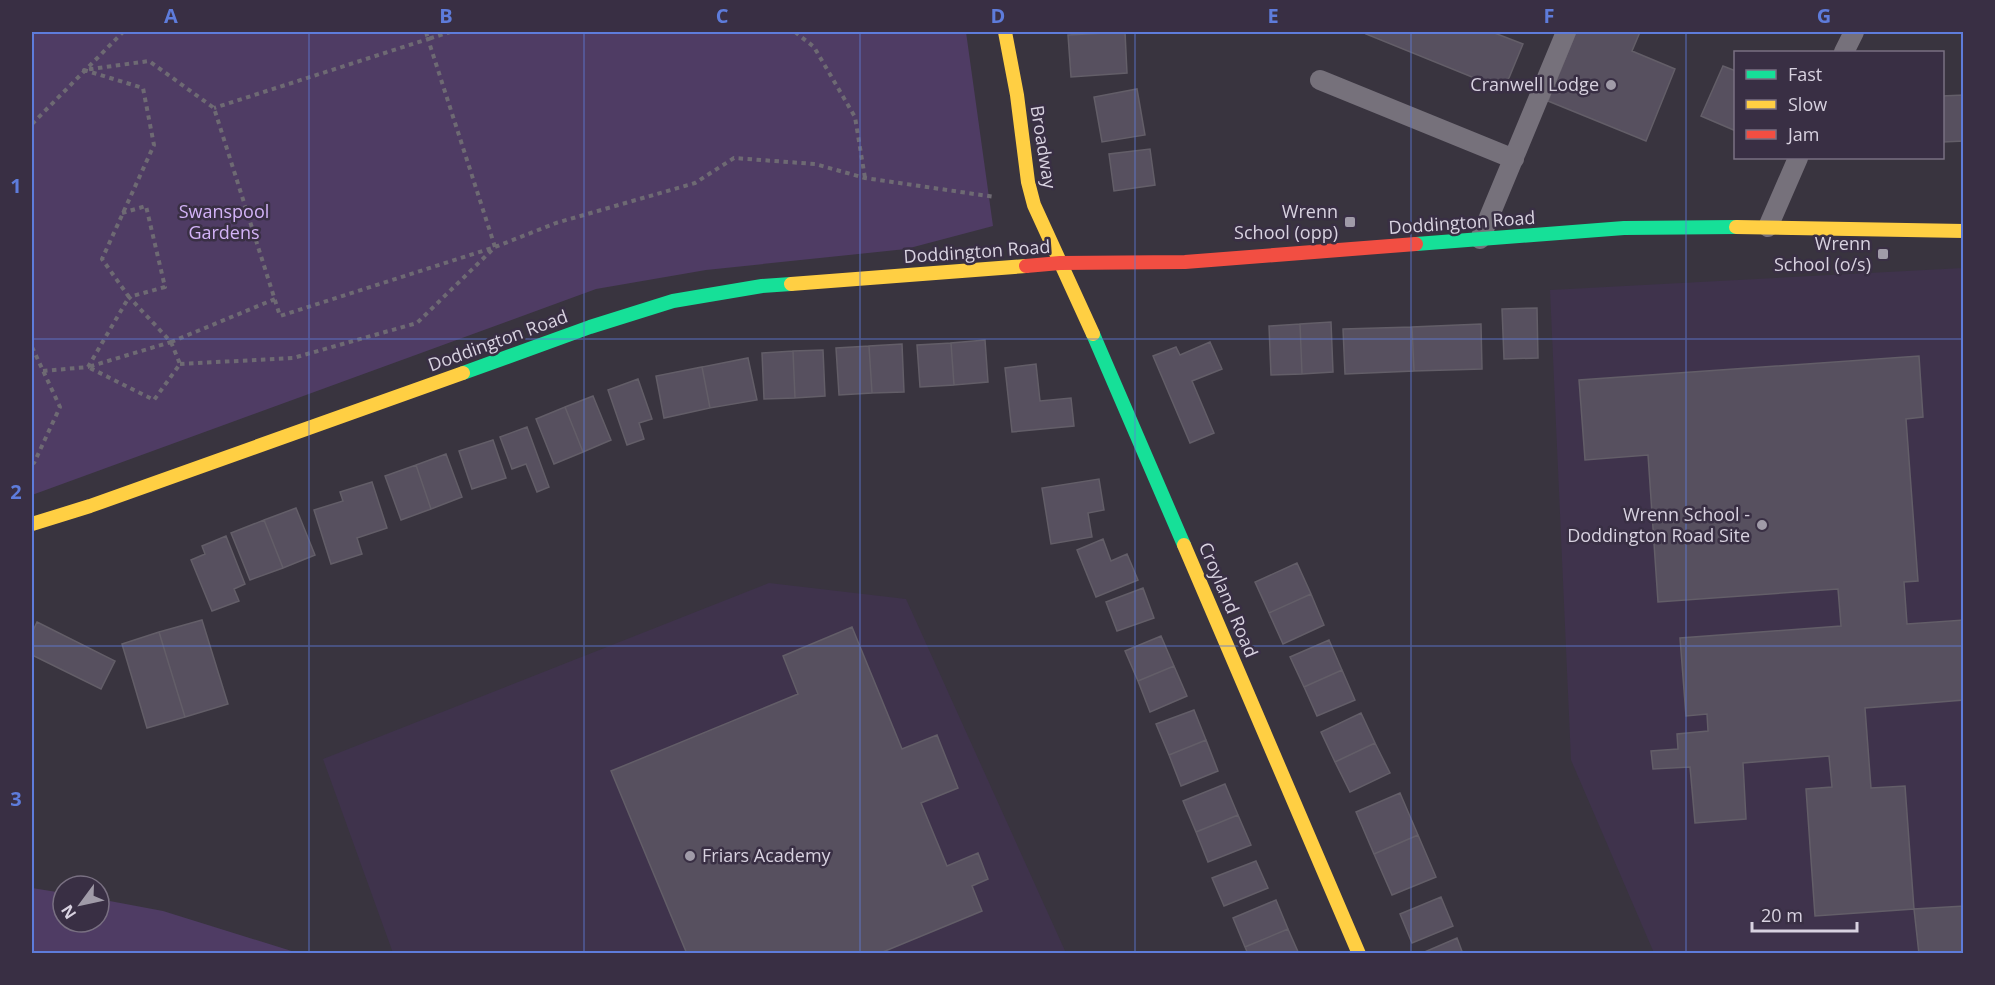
<svg xmlns="http://www.w3.org/2000/svg" width="1995" height="985" font-family="'Open Sans',sans-serif">
<style>
.built{fill:#3f334c}
.green{fill:#4f3c64}
.building{fill:#57505f;stroke:#635e68;stroke-width:1.5}
.lines{fill:none;stroke-linecap:round;stroke-linejoin:round}
.path{stroke:#6e6a73;stroke-width:4;stroke-dasharray:4.5 4.5;stroke-linecap:butt}
.lane{stroke:#76717b;stroke-width:20}
.fast{stroke:#16e098;stroke-width:14}
.slow{stroke:#ffcf43;stroke-width:14}
.jam{stroke:#f24e42;stroke-width:14}
.grid{fill:none;stroke:#5e7cdb;stroke-width:1.5;stroke-opacity:0.55}
.poi-dot{fill:#a09ba8;stroke:#392f44;stroke-width:2}
.labels{text-anchor:middle;stroke-width:5;stroke-linejoin:round;paint-order:stroke}
.poi-label{font-size:18px;fill:#d8d2e0;stroke:#392f44;text-anchor:end}
.street-label{font-size:18px;fill:#d8d2e0;stroke:#392f44}
.park-label{font-size:18px;fill:#d3b3f7;stroke:#392f44}
.neatline{fill:none;stroke:#5e7cdb;stroke-width:2}
.grid-label{font-size:20px;text-anchor:middle;font-weight:bold;fill:#5e7cdb}
</style>
<rect width="100%" height="100%" fill="#39343f"/>
<path class="built" d="M1963,268V953H1654L1571,760L1550,290Z
M769,583L906,599L1066,953H393L323,759Z"/>
<path class="green" d="M32,32H966L993,226L906,249L706,270L596,289L32,495Z
M32,888L63,893V922H99V899L163,911L298,953H32Z"/>
<path class="building" d="M1125,32L1127,73L1071,77L1068,35Z
M1368,32H1492L1523,44L1504,90L1366,34Z
M1576,32H1640L1632,51L1675,69L1646,141L1548,101Z
M1723,66L1736,71V131L1701,116Z
M1137,89L1145,135L1102,142L1094,97Z
M1964,95V141L1943,142L1942,96Z
M1150,149L1155,185L1114,191L1109,154Z
M1537,308L1538,358L1504,359L1502,309Z
M1331,322L1333,372L1302,374L1300,324Z
M1300,324L1302,374L1271,375L1269,326Z
M1481,324L1482,369L1414,371L1412,327Z
M1412,327L1414,371L1345,374L1343,329Z
M985,340L988,382L954,385L951,343Z
M1210,342L1222,369L1192,381L1214,433L1190,443L1153,356L1176,347L1180,355Z
M951,343L954,385L920,387L917,345Z
M902,344L904,392L872,393L869,346Z
M869,346L872,393L839,395L836,348Z
M823,350L825,396L795,398L793,351Z
M793,351L795,398L764,399L762,353Z
M1919,356L1923,417L1906,419L1918,581L1904,582L1907,624L1964,620V700L1865,708L1871,788L1905,786L1914,909L1815,916L1806,789L1832,787L1829,756L1743,763L1746,819L1695,823L1690,767L1653,769L1651,751L1678,749L1677,734L1708,731L1707,714L1686,716L1680,638L1841,626L1838,589L1658,602L1648,455L1585,460L1579,380Z
M748,358L757,400L710,408L702,367Z
M1036,364L1040,401L1071,398L1074,426L1012,432L1005,368Z
M702,367L710,408L664,418L656,376Z
M638,379L652,419L639,423L644,439L627,445L608,390Z
M593,396L611,440L583,452L565,407Z
M565,407L583,452L554,464L536,419Z
M527,427L549,487L537,492L526,464L512,469L500,437Z
M493,440L506,478L472,489L459,451Z
M446,454L462,497L431,509L416,465Z
M416,465L431,509L401,520L385,476Z
M1099,479L1104,510L1088,513L1092,537L1051,544L1042,488Z
M372,482L387,528L357,538L362,554L331,564L314,510L343,501L340,492Z
M296,508L315,555L283,568L264,520Z
M264,520L283,568L250,580L231,533Z
M226,536L245,584L234,589L239,601L212,611L191,560L205,554L202,546Z
M1103,539L1111,561L1127,554L1138,580L1096,597L1077,550Z
M1297,563L1311,594L1269,613L1255,582Z
M1143,588L1154,618L1117,631L1106,602Z
M1311,594L1324,625L1283,644L1269,613Z
M202,620L228,704L185,717L159,632Z
M37,622L115,661L101,689L32,655V633Z
M852,627L902,749L937,735L958,788L921,803L947,866L978,853L988,879L972,886L982,911L878,954H687L611,771L798,694L783,656Z
M159,632L185,717L147,728L122,644Z
M1161,636L1174,666L1138,681L1125,651Z
M1329,640L1342,670L1304,687L1290,657Z
M1174,666L1187,696L1150,712L1138,681Z
M1342,670L1355,700L1317,716L1304,687Z
M1194,710L1206,740L1169,755L1156,724Z
M1361,713L1375,743L1335,762L1321,732Z
M1206,740L1218,771L1181,786L1169,755Z
M1375,743L1390,773L1350,792L1335,762Z
M1225,784L1238,815L1196,832L1183,801Z
M1400,793L1418,835L1374,854L1356,812Z
M1238,815L1251,845L1208,862L1196,832Z
M1418,835L1436,877L1392,895L1374,854Z
M1256,861L1268,888L1224,906L1212,878Z
M1441,897L1453,926L1412,943L1400,914Z
M1276,900L1288,929L1245,947L1233,918Z
M1964,906V954H1919L1914,909Z
M1288,929L1299,954H1248L1245,947Z
M1457,938L1463,954H1420Z"/>
<g class="lines">
<path class="path" d="M426,32L428,39L450,32
M795,32L814,47L855,117L865,178
M32,124L123,32
M122,213L146,206L165,287L129,297L171,342L275,299
M171,342L180,364L154,400L88,367Z
M32,347L60,407L34,463H32
M180,364L293,358L417,323L495,247L556,223L695,183L734,158L815,164L865,178L995,197
M43,371L88,367L129,297L102,259L154,145L143,88L84,70L149,61L214,108L280,316L495,247L428,39L214,108"/>
<path class="lane" d="M1844,52L1854,32
M1320,80L1514,159
M1768,227L1798,158
M1480,239L1566,32"/>
<path class="fast" d="M1416,244L1624,228L1736,227
M1093,334L1184,545
M463,373L590,327L673,301L762,286L791,284"/>
<path class="slow" d="M1005,32L1017,95L1028,182L1034,205L1093,334
M1736,227L1964,231
M791,284L1026,266
M32,524L90,506L463,373
M1184,545L1359,954"/>
<path class="jam" d="M1026,266L1060,263L1185,262L1416,244"/>
</g>
<path class="grid" d="M309,32V954M584,32V954M860,32V954M1135,32V954M1411,32V954M1686,32V954M32,339H1964M32,646H1964"/>
<g class="poi-dot">
<circle cx="1611" cy="85" r="6"/>
<rect x="1344" y="216" width="12" height="12" rx="3"/>
<rect x="1877" y="248" width="12" height="12" rx="3"/>
<circle cx="1762" cy="525" r="6"/>
<circle cx="690" cy="856" r="6"/>
</g>
<g class="labels">
<g class="poi-label">
<text x="1599" y="91">Cranwell Lodge</text>
<text x="1338" y="218">Wrenn<tspan x="1338" dy="21">School (opp)</tspan></text>
<text x="1871" y="250">Wrenn<tspan x="1871" dy="21">School (o/s)</tspan></text>
<text x="1750" y="521">Wrenn School -<tspan x="1750" dy="21">Doddington Road Site</tspan></text>
<text x="702" y="862" text-anchor="start">Friars Academy</text>
</g>
<g class="street-label">
<text transform="translate(1043 147) rotate(81)" y="6">Broadway</text>
<text transform="translate(1462 223) rotate(-4)" y="6">Doddington Road</text>
<text transform="translate(977 252) rotate(-4)" y="6">Doddington Road</text>
<text transform="translate(498 341) rotate(-20)" y="6">Doddington Road</text>
<text transform="translate(1228 600) rotate(67)" y="6">Croyland Road</text>
</g>
<g class="park-label">
<text x="224" y="218">Swanspool<tspan x="224" dy="21">Gardens</tspan></text>
</g>
</g>
<rect width="1995" height="985" fill="none" stroke="#392f44" stroke-width="66"/>
<rect x="1734" y="51" width="210" height="108" fill="#392f44" stroke="#797082" stroke-width="1.5"/>
<rect x="1746" y="70" width="30" height="9" fill="#16e098" stroke="#797082" stroke-width="1.5"/>
<text x="1788" y="81" font-size="18" fill="#d8d2e0">Fast</text>
<rect x="1746" y="100" width="30" height="9" fill="#ffcf43" stroke="#797082" stroke-width="1.5"/>
<text x="1788" y="111" font-size="18" fill="#d8d2e0">Slow</text>
<rect x="1746" y="130" width="30" height="9" fill="#f24e42" stroke="#797082" stroke-width="1.5"/>
<text x="1788" y="141" font-size="18" fill="#d8d2e0">Jam</text>
<g transform="translate(81 904) rotate(237)"><circle r="28" fill="#392f44" stroke="#797082" stroke-width="1.5"/>
<path d="M0-4.5L10 22L0 15L-10 22Z" fill="#a09ba8"/>
<text y="-9" font-size="16" font-weight="bold" text-anchor="middle" fill="#d8d2e0">N</text>
</g>
<path d="M1752 922v9h105v-9" fill="none" stroke="#d8d2e0" stroke-width="3"/>
<text x="1761" y="922" font-size="18" fill="#d8d2e0" stroke="#392f44" stroke-width="4.5" paint-order="stroke">20 m</text>
<rect x="33" y="33" width="1929" height="919" class="neatline"/>
<g class="grid-label">
<text x="171" y="23">A</text>
<text x="446" y="23">B</text>
<text x="722" y="23">C</text>
<text x="998" y="23">D</text>
<text x="1273" y="23">E</text>
<text x="1549" y="23">F</text>
<text x="1824" y="23">G</text>
<text x="16" y="193">1</text>
<text x="16" y="499">2</text>
<text x="16" y="806">3</text>
</g>
</svg>
